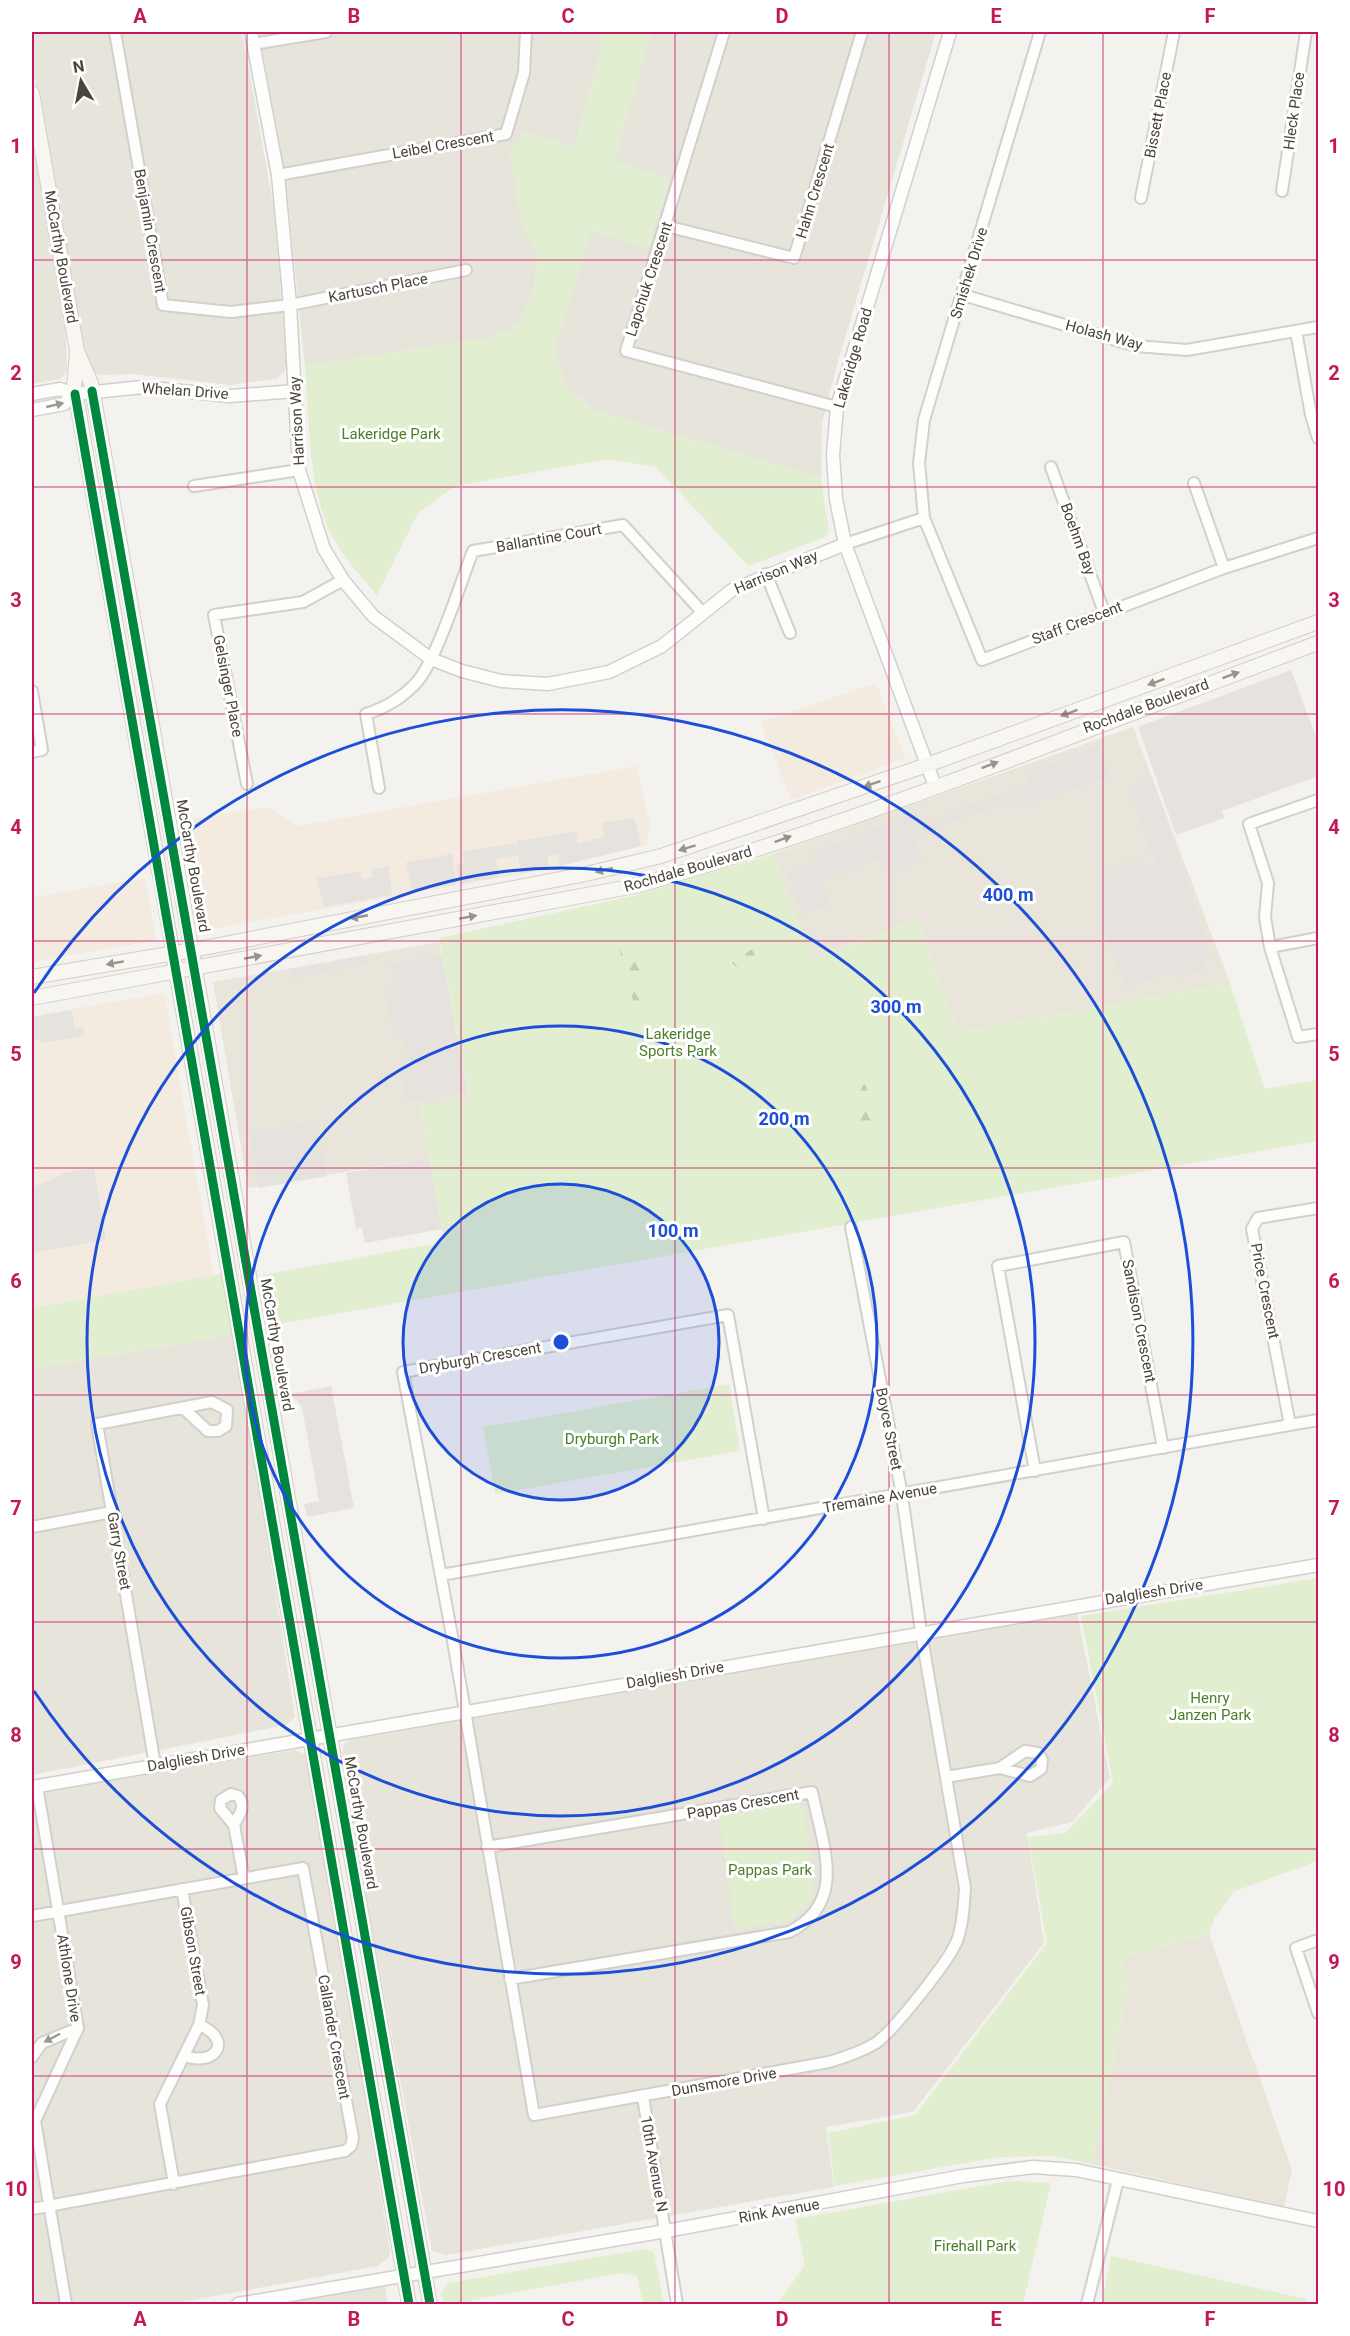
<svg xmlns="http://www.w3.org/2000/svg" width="1350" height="2336" font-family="Roboto,sans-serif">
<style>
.residential{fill:#e7e4dc}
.commercial{fill:#f3ebdf}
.education{fill:#eae5da}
.green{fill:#e1eecf}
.forest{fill:url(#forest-firs)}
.parking{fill:#e6e3df}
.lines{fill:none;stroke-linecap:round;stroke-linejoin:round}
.minor-casing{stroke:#d2d0cb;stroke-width:14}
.tertiary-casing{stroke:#d2d0cb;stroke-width:15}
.secondary-casing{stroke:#d3cfc5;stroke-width:16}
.minor{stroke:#fdfdfc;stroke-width:10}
.tertiary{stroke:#fdfdfc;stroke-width:12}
.secondary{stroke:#f7f6f1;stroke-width:14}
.cycleway-casing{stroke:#fff;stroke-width:13}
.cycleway{stroke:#00873e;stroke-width:9}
.oneway{fill:#9b9791}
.oneway2{fill:#98948c}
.grid{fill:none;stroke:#c2185b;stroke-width:1.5;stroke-opacity:0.55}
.ring{fill:none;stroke:#1d4ed8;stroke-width:3}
.labels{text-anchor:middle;stroke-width:6;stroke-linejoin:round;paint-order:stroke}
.street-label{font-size:15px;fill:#4b4439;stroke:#fff}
.park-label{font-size:15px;fill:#4a7f2a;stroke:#fff}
.centre{fill:#1d4ed8;stroke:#fff;stroke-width:3}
.ring-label{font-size:18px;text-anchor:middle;font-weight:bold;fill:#1d4ed8;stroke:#fff;stroke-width:6;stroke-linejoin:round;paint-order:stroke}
.neatline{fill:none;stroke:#c2185b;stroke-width:2}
.grid-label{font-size:20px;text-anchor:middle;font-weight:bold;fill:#c2185b}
</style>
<defs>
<pattern id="forest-firs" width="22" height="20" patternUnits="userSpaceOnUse" patternTransform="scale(1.5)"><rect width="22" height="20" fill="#e1eecf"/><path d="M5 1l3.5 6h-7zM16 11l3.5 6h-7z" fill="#c3cdb2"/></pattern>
</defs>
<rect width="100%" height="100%" fill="#f4f2ee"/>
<path class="residential" d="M32,32H242L273,203L287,362L285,371L276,379L230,385L133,374L99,375L93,371L84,347L72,294L32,61Z
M259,32H600V54L574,148L524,132L522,225L538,255L533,295L520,321L508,331L490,338L305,366L286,185Z
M651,32H936L836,368L822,424L821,478L593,410L564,384L555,348L591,231L649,247L669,179L614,161Z
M32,134L65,324L67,366L66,373L60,379L32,384Z
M235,1334L295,1717L286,1725L32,1775V1369Z
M1077,1613L1110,1778L1072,1822L1027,1833L1044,1943L913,2112L826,2127L834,2187L446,2255L432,2251L341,1762L344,1744L351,1738Z
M294,1750L305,1754L309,1760L390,2250L389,2257L378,2266L172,2304H32V1793Z
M385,2285L388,2304H275Z"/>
<path class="commercial" d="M876,683L906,758L791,800L761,722Z
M636,766L650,824L647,845L521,874L200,931L179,821L267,807L298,826Z
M145,878L156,940L32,962V881L35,897Z
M164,993L214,1276L32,1308V1016Z"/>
<path class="education" d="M1133,727L1230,983L958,1032L917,920L812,958L773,854Z
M439,942L469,1099L420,1107L429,1158L248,1188L213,982Z
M1209,1934L1292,2170L1284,2207L1092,2164L1128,1990L1124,1958Z"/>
<path class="green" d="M600,32H651L614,161L669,179L649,248L591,231L555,348L564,384L593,410L821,478L829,533L823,538L748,566L656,467L608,459L455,486L418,513L377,595C356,571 332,545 323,514C308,468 309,415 305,366L490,338L508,331L520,321L533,295L538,255L522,225L509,150L518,143L524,132L574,148L600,54Z
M773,854L813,958L917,920L958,1032L1230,983L1265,1089L1318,1080V1141L273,1325L263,1275L444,1242L420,1107L469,1098L439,938L637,895Z
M222,1274L235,1334L32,1369V1308Z
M729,1384L740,1451L495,1494L483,1427Z
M1318,1578V1861L1235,1891L1215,1917L1209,1934L1124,1958L1128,1990L1092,2164L1052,2156L999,2157L835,2186L828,2133L915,2115L1047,1943L1028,1837L1065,1833L1113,1783L1081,1616Z
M790,1804L798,1805L804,1812L815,1878L811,1899L792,1920L735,1929L719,1817Z
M1008,2181L1051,2183L1023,2304H777L805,2265L795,2219Z
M644,2249L654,2252L664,2304H643L637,2276L622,2273L472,2300L473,2304H443L441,2293L448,2283Z
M1111,2256L1307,2299L1306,2304H1102Z"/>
<path class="forest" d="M623,939C643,956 645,976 647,1001L636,1012L618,943Z
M759,945L764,946L768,954L758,962L739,970L730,961L731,957L741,956Z
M857,1082L865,1084C877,1110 875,1115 865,1141L858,1135Z"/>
<path class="parking" d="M1291,670L1318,742V776L1222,811L1224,818L1176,835L1138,727Z
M1099,746L1110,776L1019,809L1015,799L912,837L922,861L889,874L882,858L822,880L830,904L802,914L787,873L816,862L813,853L916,813L921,823L1028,784L1025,774Z
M1152,777L1212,958L1203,961L1206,969L1177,979L1174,972L1126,988L1096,909L1104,903L1095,875L1140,858L1145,867L1156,863L1127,787Z
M634,817L641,846L560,866L557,854L547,856L549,868L521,874L518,855L496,859L499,877L460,884L456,865L464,863L462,852L515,843L517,852V841L576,831L578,843L604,837L602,823Z
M452,854L456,884L412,892L406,862Z
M389,866L392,895L324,907L316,878L360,871L362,879L373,877L372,869Z
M442,955L467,1091L406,1102L400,1065L409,1063L404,1037L394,1039L384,985L394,983L390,964Z
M367,956L368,964L291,979L289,970Z
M72,1010L75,1028L83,1027L84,1036L41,1043V1040L32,1041V1017Z
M318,1121L327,1176L259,1188L250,1132Z
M429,1158L442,1229L365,1243L362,1228L356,1229L346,1173Z
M94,1168L106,1240L32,1253V1186L45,1183L65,1173Z
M331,1386L354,1508L307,1517L304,1504L319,1501L302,1407L290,1394Z"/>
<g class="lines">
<defs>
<path id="minor" d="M115,32L163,305L231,312L290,305L466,270
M724,32L626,351L837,407
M1040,32L924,420L919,463L924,518L982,660L1224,568L1318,538
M253,44L326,32
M278,175L506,134L524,73L526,32
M1282,191L1306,32
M1141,198L1174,32
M666,226L794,258L862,32
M963,295L1136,346L1187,350L1318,327
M1296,331L1311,415L1318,438
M1051,467L1104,612
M1194,483L1224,568
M194,486L299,470
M845,544L924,518
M766,574L790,633
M32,691L42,750L32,752
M247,784L214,615L303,602L343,580
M379,788L366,714C385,708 402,698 416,683C436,662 461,581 473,551L623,525L702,612
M1318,800L1249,824L1268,883L1265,917L1270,947L1298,1037L1318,1034
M1270,947L1318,938
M1290,1425L1252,1229L1258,1218L1318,1208
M1035,1471L998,1266L1124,1242L1163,1448
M764,1519L728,1315L403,1372L453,1641L534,2115L829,2062C846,2057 861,2052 876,2043C893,2031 952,1958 958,1938C963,1922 964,1905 965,1888L921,1632L902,1495L851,1227
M32,1527L112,1512
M441,1575L1318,1420
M155,1765L97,1424L212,1402L227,1410L226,1426L218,1431H208L184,1409
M946,1777L1000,1768L1030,1776L1041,1769L1042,1760L1038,1753L1025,1751L1000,1768
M37,1786L78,2028L35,2121L66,2304
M234,1825C239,1815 247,1806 238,1796L231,1794L221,1800L220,1808L234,1825L244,1878
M487,1847L812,1792C822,1844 849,1902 789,1932L510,1979
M32,1916L303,1868L353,2138L351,2146L345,2151L32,2209
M1318,1940L1296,1948L1318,2013
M184,2056C219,2067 232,2038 199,2025
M32,2057L42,2043L78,2028
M643,2097L677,2304
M174,2184L160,2104L199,2025L203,2005L182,1889
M1087,2304L1118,2180"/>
<path id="tertiary" d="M251,32L278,175L290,305L299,470L324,549L343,580L373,616L431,659L462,671L501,681L548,684L609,672L662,646L732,590L845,544
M32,394L60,389L75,394L143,387L230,396L295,391
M32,410L64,404L75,394
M935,786L845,544L836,499L833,455L837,407L950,32
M159,871L173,953
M32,1787L1318,1565
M238,2304L666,2231L963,2176L1033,2167L1076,2170L1318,2221"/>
<path id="secondary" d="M32,93L77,351L91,383L111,492L430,2304
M77,353L74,386L77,402L159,871
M173,953L409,2304
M32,977L193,950L586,874L661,856L927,765L1318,622
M32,998L640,885C871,819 1094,726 1318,643"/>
</defs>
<use href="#minor" class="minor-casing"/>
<use href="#tertiary" class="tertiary-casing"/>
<use href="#secondary" class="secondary-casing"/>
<use href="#minor" class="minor"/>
<use href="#tertiary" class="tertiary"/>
<use href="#secondary" class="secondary"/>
<defs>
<path id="cycleway" d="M92,391L430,2304
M75,394L409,2304"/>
</defs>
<use href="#cycleway" class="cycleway-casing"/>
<use href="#cycleway" class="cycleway"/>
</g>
<defs><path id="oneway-solid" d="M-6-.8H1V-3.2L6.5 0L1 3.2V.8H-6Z" transform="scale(1.5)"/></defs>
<g class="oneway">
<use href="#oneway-solid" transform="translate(55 405) rotate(-13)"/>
<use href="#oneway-solid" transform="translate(52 2038) rotate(152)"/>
</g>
<g class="oneway2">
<use href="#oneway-solid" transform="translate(1231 675) rotate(-20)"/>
<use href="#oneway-solid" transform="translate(1156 682) rotate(160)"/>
<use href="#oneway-solid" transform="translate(1069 713) rotate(160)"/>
<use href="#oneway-solid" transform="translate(990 765) rotate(-21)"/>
<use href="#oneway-solid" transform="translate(872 784) rotate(161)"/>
<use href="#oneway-solid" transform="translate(783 839) rotate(-20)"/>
<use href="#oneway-solid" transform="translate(687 848) rotate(163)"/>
<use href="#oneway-solid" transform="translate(604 870) rotate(166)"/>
<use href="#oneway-solid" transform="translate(359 917) rotate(169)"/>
<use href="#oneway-solid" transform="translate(468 917) rotate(-10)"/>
<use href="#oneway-solid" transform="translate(253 957) rotate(-10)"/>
<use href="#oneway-solid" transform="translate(115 963) rotate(170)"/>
</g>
<path class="grid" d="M247,32V2304M461,32V2304M675,32V2304M889,32V2304M1103,32V2304M32,260H1318M32,487H1318M32,714H1318M32,941H1318M32,1168H1318M32,1395H1318M32,1622H1318M32,1849H1318M32,2076H1318"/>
<circle cx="561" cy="1342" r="158" fill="#1d4ed8" fill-opacity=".12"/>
<g class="ring">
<circle cx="561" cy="1342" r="158"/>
<circle cx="561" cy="1342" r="316"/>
<circle cx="561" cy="1342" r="474"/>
<path d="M34 993A632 632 0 1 1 34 1691"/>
</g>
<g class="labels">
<g class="street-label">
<text transform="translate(1294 111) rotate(-82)" y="5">Hleck Place</text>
<text transform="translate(1158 115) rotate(-79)" y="5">Bissett Place</text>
<text transform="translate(443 145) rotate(-10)" y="5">Leibel Crescent</text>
<text transform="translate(815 191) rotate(-73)" y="5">Hahn Crescent</text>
<text transform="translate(150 231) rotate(80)" y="5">Benjamin Crescent</text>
<text transform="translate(61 257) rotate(80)" y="5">McCarthy Boulevard</text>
<text transform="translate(969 273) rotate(-73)" y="5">Smishek Drive</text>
<text transform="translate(649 279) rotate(-72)" y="5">Lapchuk Crescent</text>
<text transform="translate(378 288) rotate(-11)" y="5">Kartusch Place</text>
<text transform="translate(1104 335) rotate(15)" y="5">Holash Way</text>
<text transform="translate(853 358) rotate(-74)" y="5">Lakeridge Road</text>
<text transform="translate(185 391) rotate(4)" y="5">Whelan Drive</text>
<text transform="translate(297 421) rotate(-93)" y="5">Harrison Way</text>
<text transform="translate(549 538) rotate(-10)" y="5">Ballantine Court</text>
<text transform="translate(1078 539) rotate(70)" y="5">Boehm Bay</text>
<text transform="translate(776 572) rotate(-23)" y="5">Harrison Way</text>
<text transform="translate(1077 623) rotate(-21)" y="5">Staff Crescent</text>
<text transform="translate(228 686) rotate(79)" y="5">Gelsinger Place</text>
<text transform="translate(1146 706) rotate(-20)" y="5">Rochdale Boulevard</text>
<text transform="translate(193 866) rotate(80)" y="5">McCarthy Boulevard</text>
<text transform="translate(688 869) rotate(-16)" y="5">Rochdale Boulevard</text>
<text transform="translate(1265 1291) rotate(79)" y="5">Price Crescent</text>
<text transform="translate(1139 1321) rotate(79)" y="5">Sandison Crescent</text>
<text transform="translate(277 1345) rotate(80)" y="5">McCarthy Boulevard</text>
<text transform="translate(480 1358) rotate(-10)" y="5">Dryburgh Crescent</text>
<text transform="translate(889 1429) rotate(79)" y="5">Boyce Street</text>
<text transform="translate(880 1498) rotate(-10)" y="5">Tremaine Avenue</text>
<text transform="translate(119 1551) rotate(80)" y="5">Garry Street</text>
<text transform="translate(1154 1592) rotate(-9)" y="5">Dalgliesh Drive</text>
<text transform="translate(675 1675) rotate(-10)" y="5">Dalgliesh Drive</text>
<text transform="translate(196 1758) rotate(-10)" y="5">Dalgliesh Drive</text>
<text transform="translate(743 1804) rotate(-10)" y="5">Pappas Crescent</text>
<text transform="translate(361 1823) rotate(80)" y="5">McCarthy Boulevard</text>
<text transform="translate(193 1951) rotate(80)" y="5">Gibson Street</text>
<text transform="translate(69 1978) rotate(81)" y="5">Athlone Drive</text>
<text transform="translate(334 2037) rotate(80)" y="5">Callander Crescent</text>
<text transform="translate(724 2082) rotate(-10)" y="5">Dunsmore Drive</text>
<text transform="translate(654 2164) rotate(80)" y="5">10th Avenue N</text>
<text transform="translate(779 2211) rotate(-10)" y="5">Rink Avenue</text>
</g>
<g class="park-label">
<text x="391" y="439">Lakeridge Park</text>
<text x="678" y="1039">Lakeridge<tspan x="678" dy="17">Sports Park</tspan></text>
<text x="612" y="1444">Dryburgh Park</text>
<text x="1210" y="1703">Henry<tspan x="1210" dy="17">Janzen Park</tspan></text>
<text x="770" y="1875">Pappas Park</text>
<text x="975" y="2251">Firehall Park</text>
</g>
</g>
<circle cx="561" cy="1342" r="9" class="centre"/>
<g class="ring-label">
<text x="1008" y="901">400 m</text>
<text x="896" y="1013">300 m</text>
<text x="784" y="1125">200 m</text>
<text x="673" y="1237">100 m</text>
</g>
<rect width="1350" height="2336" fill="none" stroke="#ffffff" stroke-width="66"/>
<g transform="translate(81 81) rotate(350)" stroke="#ffffff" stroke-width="4.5" paint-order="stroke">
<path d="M0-4.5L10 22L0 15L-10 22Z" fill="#4b4439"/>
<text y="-9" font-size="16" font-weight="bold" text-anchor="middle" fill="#4b4439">N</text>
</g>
<rect x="33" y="33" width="1284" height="2270" class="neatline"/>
<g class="grid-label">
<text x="140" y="23">A</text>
<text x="354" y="23">B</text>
<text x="568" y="23">C</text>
<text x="782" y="23">D</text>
<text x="996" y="23">E</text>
<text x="1210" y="23">F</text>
<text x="16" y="153">1</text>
<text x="1334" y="153">1</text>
<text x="16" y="380">2</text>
<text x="1334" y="380">2</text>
<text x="16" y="607">3</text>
<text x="1334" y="607">3</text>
<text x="16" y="834">4</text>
<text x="1334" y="834">4</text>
<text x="16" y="1061">5</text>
<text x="1334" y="1061">5</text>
<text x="16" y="1288">6</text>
<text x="1334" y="1288">6</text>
<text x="16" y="1515">7</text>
<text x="1334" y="1515">7</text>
<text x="16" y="1742">8</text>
<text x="1334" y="1742">8</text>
<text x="16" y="1969">9</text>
<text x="1334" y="1969">9</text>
<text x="16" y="2196">10</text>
<text x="1334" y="2196">10</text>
<text x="140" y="2326">A</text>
<text x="354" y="2326">B</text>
<text x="568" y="2326">C</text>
<text x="782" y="2326">D</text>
<text x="996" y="2326">E</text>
<text x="1210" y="2326">F</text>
</g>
</svg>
